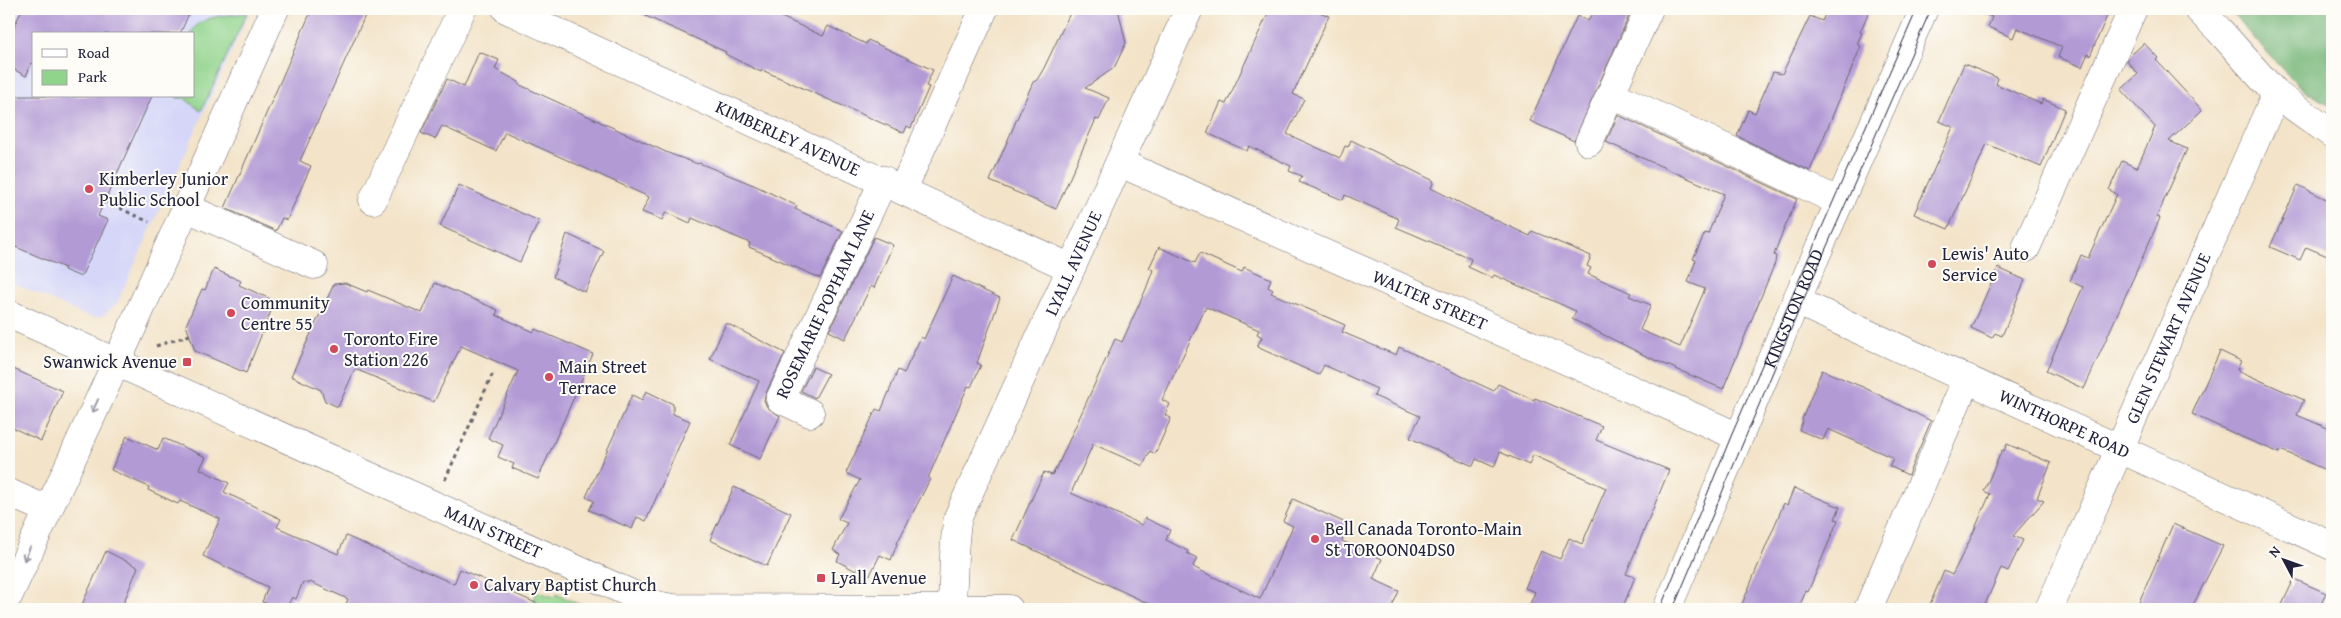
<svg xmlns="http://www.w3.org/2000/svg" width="2341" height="618" font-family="'Gentium Book Plus',serif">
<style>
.built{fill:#d6d7f8;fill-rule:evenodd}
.green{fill:#90d38b;stroke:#597a63}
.forest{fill:#74b577;stroke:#4b6c59}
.building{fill:#b29ad5}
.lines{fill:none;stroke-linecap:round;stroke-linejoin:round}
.minor-casing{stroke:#6b666c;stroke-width:29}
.major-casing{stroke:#6b666c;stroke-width:29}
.path{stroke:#6b666c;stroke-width:3;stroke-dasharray:4 4;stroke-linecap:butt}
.minor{stroke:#fff;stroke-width:28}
.major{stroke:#fff;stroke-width:28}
.tram{stroke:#22223b;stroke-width:1}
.oneway{stroke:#9c9ca7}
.poi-dot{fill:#d1495b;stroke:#fdfcf7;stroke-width:2}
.labels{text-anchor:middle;stroke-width:4;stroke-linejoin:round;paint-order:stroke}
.street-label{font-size:18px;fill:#22223b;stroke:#fdfcf7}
.poi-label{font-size:18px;fill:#22223b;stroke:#fdfcf7;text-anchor:start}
</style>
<rect width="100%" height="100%" fill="#fdfcf7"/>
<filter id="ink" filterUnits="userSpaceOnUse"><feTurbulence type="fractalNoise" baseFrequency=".02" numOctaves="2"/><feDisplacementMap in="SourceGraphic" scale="10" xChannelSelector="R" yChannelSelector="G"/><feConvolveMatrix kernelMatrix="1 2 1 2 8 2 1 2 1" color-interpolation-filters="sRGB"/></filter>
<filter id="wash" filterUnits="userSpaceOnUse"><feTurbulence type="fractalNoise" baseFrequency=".0096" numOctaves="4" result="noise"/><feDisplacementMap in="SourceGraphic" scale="20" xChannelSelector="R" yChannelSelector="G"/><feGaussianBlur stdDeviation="1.12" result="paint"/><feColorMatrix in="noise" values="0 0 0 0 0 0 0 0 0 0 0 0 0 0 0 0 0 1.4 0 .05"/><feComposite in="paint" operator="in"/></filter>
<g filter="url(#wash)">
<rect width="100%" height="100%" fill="#f3e3c8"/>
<path class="built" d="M9,9H251L117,303L103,316L95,318L86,316L9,281ZM34,34H194V96H34Z"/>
<path class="green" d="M247,13L201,111L184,98H177L175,96H194V34H191C199,14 228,16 247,13Z
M536,591L554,597L556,594L590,609H535L537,603L533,600Z"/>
<path class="forest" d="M2230,9H2332V107L2301,88L2247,31Z"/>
<g id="blocks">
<path class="building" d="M22,9H191L180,34H34V58L26,76L9,67V38Z
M312,9H368L300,161L311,166L287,220L282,218L276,231L225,208Z
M630,9H782L779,16L823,36L828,26L866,44L868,40L933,70L926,86L929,87L911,128L907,126L904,133L762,70L761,72L725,54L726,52Z
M1072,9H1118L1126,43L1114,68L1085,88L1109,98L1099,120L1096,119L1056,209L990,181L1033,82L1037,80L1044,68Z
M1270,9H1313L1329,16L1293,94L1304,99L1287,134L1340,158L1345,146L1348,147L1351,140L1434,181L1431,188L1476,211L1530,236L1532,231L1591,256L1587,266L1591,268L1588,274L1631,293L1629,296L1651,305L1640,330L1680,347L1705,289L1688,282L1696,260L1693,259L1705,233L1708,234L1724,194L1606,142L1618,115L1797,199L1779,241L1774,255L1776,256L1775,263L1723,389L1648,357L1572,319L1576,311L1494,275L1492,278L1468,267L1471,259L1396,227L1399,219L1345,195L1343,200L1299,182L1302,176L1289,171L1291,166L1249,146L1247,151L1207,133L1221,102L1226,104Z
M1594,9H1632L1574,141L1530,121L1577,16L1588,21Z
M1828,9H1870L1860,32L1862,33L1857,44L1861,46L1810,171L1737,136L1748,110L1755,113L1773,72L1782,74L1810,16L1822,21Z
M1972,9H2110L2090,56L2088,53L2082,67L2058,57L2062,47L2017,28L2013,38L1988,27L1992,17Z
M2144,43L2158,58L2156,60L2202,110L2169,141L2187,149L2157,216L2160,218L2084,389L2046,371L2083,287L2070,281L2081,255L2088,258L2117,194L2109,190L2122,161L2137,168L2155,127L2121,90L2138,74L2127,61L2129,57Z
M479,52L499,60L495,69L519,82L518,84L668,153L698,164L699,163L756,186L797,206L795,209L843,231L820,278L749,247L750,243L692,218L690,223L666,212L662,220L642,212L649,197L505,132L496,151L442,126L435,139L421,133L447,79L464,87Z
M1964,64L1998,78L1996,84L2041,104L2043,99L2065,109L2041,167L1987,144L1948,229L1914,214L1953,127L1939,121Z
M9,96H152L98,216L108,220L81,277L64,270L65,268L9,244Z
M459,185L539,221L520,262L440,226Z
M2298,185L2332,202V258L2306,247L2300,260L2270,247Z
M567,234L604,251L585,292L553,277Z
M874,237L893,245L874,288L871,286L845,339L829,331Z
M1159,247L1195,263L1200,253L1242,272L1244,267L1271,279L1268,287L1273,290L1271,293L1345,325L1342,332L1396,355L1399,347L1494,391L1498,384L1534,400L1535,398L1602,426L1596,440L1669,470L1626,574L1635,577L1622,609H1528L1535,592L1525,588L1541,551L1560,559L1569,538L1582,544L1606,488L1533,455L1529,465L1500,452L1494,467L1476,459L1473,466L1410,438L1420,416L1374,396L1377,389L1324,365L1319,375L1257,347L1262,337L1257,334L1259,330L1206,307L1162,400L1170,404L1165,415L1171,418L1155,454L1150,451L1143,466L1093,444L1071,493L1142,525L1145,518L1170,530L1166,540L1188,551L1187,553L1197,558L1193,566L1195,568L1260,599L1293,526L1283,521L1293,499L1350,525L1342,541L1382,559L1373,579L1399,591L1391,609H1160L1013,540L1044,472L1052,475L1058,465L1115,339L1122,342L1146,289L1153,270L1149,268Z
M1998,268L2025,280L2002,336L1995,333L1992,338L1971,328Z
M214,269L241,281L239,285L275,301L246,373L195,351L186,325L202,289L205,290Z
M953,276L1000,298L977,363L981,365L971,387L968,386L928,478L930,479L921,497L898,541L891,560L880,555L870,575L857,568L856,571L837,561L840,554L833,550L847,523L838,519L860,480L846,473L876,409L881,411L898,370L904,373L921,337L924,339Z
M345,283L367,292L368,290L422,313L435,283L498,310L496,315L534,332L535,329L593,354L538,479L512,468L514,464L498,457L503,445L488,438L518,371L461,346L434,402L355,369L338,407L325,401L321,390L291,376L334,284Z
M726,323L785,353L766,393L764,400L767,407L780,416L760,459L730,445L759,381L710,359Z
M2220,351L2241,361L2237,370L2304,400L2297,415L2332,430V473L2281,450L2280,453L2244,438L2192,414Z
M9,367L63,391L41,441L9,426Z
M813,367L828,374L815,398L801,391Z
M1822,370L1865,388L1931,421L1908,475L1889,466L1893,458L1828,429L1823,440L1799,430L1803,420L1802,419Z
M646,391L673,404V414L690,421L646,521L637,517L632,529L589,510L594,501L586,497L632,395L642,400Z
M127,436L158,450L163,438L206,457L200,469L229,483L224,492L281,519L277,527L338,554L346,536L454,584L460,569L549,609H344L348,599L310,582L309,584L303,582L296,599L292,597L286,609H280L262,602L268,587L203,556L220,519L180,501L178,504L148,490L149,487L111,470Z
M2007,444L2051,463L2037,498L2044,501L2013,536L2023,540L2008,571L2001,568L1983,609H1928L1944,571L1952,575L1970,540L1990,494L1984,491L2002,450L2004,451Z
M734,487L791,513L767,566L710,540Z
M1794,488L1840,507L1835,519L1838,520L1808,592L1806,591L1798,609H1740L1784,503L1787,505Z
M2173,524L2223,546L2191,609H2136Z
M106,551L138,567L121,609H80Z
M2294,579L2326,593L2319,609H2280Z"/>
</g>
</g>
<g filter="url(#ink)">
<use href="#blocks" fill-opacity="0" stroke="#6b666c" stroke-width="1"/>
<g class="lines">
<defs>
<g id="minor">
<path id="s1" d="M506,9L1071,268"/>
<path d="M2198,9L2219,30L2276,94L2332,134"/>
<path d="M1611,94L1840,202"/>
<path d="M1589,142L1649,9"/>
<path id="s2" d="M1120,163L1739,437"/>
<path d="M903,189L984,9"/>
<path d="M373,200L462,9"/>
<path d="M185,207L314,265"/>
<path d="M2026,248L2133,9"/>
<path id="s3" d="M1796,301L2332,546"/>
<path id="s4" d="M9,314L656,605L673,608L1009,609"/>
<path id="s5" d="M810,413L780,399L884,180"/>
<path d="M9,493L48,510"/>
<path d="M9,595L129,335L275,9"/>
<path id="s6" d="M951,608C955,577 952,547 958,517L1189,9"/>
<path d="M1868,609L1967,378"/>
<path id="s7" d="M2049,609L2276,94"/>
</g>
<g id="major">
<path id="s8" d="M1667,609L1796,301L1924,9"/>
</g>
</defs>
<use href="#minor" class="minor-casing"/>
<use href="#major" class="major-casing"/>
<path class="path" d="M105,201L149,222
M156,346L190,335
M445,480L493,373"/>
<use href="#minor" class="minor"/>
<use href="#major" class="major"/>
<path class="tram" d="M1660,609L1732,434L1917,9
M1673,609L1802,303L1931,9"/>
</g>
<defs><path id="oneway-shaft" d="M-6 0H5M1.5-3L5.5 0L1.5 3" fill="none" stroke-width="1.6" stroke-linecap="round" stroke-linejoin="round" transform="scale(1.25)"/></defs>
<g class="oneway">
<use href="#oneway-shaft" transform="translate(95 406) rotate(115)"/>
<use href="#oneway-shaft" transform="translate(27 554) rotate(114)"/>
</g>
</g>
<g class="poi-dot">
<circle cx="89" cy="189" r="5"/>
<circle cx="1932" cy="264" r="5"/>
<circle cx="231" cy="313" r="5"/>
<circle cx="334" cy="349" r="5"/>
<rect x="182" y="357" width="10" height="10" rx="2.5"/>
<circle cx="549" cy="377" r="5"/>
<circle cx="1315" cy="539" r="5"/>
<rect x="816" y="573" width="10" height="10" rx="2.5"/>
<circle cx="474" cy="585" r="5"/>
</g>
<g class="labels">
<g class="street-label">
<text dy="6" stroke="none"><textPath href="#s1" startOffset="310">KIMBERLEY AVENUE</textPath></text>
<text dy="6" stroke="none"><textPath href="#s6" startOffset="370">LYALL AVENUE</textPath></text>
<text dy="6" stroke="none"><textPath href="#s2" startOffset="339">WALTER STREET</textPath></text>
<text dy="6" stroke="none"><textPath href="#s5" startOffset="138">ROSEMARIE POPHAM LANE</textPath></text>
<text dy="6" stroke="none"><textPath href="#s8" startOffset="326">KINGSTON ROAD</textPath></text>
<text dy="6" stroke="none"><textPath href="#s7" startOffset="296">GLEN STEWART AVENUE</textPath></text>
<text dy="6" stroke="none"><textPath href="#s3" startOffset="295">WINTHORPE ROAD</textPath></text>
<text dy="6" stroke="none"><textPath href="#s4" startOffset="531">MAIN STREET</textPath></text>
</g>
<g class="poi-label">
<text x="99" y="185">Kimberley Junior<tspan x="99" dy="21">Public School</tspan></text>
<text x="1942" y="260">Lewis' Auto<tspan x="1942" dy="21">Service</tspan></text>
<text x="241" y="309">Community<tspan x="241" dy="21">Centre 55</tspan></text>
<text x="344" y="345">Toronto Fire<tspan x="344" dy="21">Station 226</tspan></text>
<text x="177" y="368" text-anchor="end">Swanwick Avenue</text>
<text x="559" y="373">Main Street<tspan x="559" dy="21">Terrace</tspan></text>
<text x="1325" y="535">Bell Canada Toronto-Main<tspan x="1325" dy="21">St TOROON04DS0</tspan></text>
<text x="831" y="584">Lyall Avenue</text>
<text x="484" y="591">Calvary Baptist Church</text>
</g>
</g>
<rect width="2341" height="618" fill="none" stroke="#fdfcf7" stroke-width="30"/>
<rect x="32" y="32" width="162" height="65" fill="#fdfcf7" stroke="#a5a5ac"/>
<rect x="42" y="49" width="25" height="8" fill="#ffffff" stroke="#a5a5ac"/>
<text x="78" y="58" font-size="15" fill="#22223b">Road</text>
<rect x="42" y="70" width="25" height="15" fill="#90d38b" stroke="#a5a5ac"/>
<text x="78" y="82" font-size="15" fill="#22223b">Park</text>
<g transform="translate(2284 560) rotate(311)" stroke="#fdfcf7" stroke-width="4" paint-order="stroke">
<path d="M0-4L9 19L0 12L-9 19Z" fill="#22223b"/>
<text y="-8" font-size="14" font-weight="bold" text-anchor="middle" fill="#22223b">N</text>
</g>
</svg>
